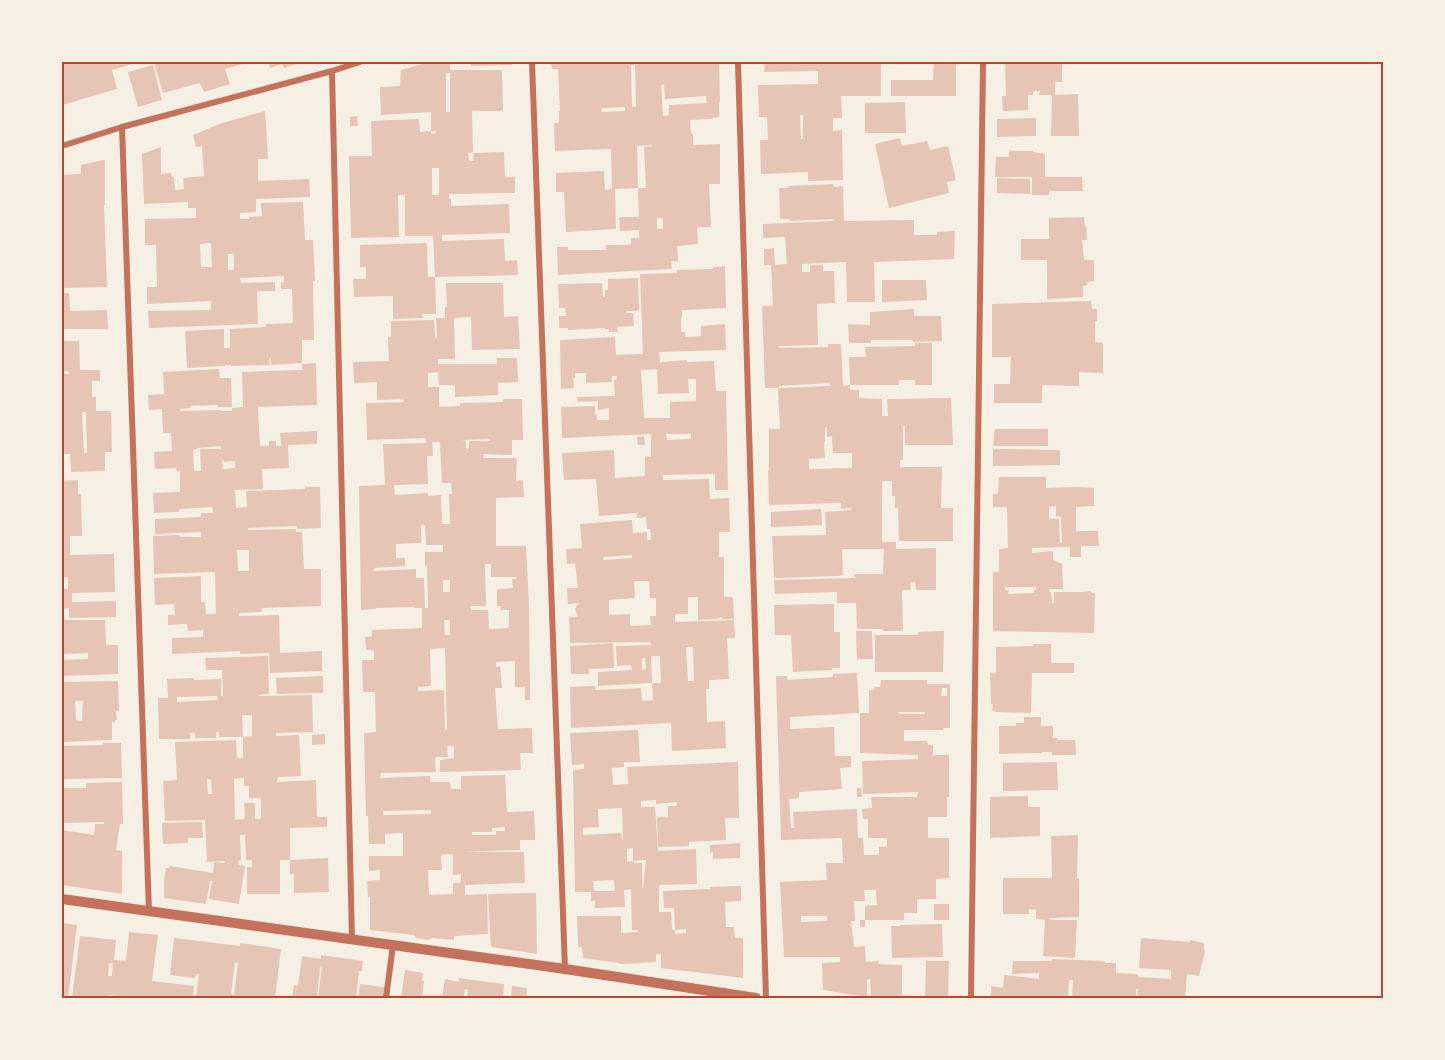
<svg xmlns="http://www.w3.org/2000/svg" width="1445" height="1060" font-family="Overpass,sans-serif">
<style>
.building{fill:#e6c5b7;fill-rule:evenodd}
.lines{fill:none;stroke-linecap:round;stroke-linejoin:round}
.minor{stroke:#c5725c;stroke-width:6}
.tertiary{stroke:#c5725c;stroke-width:10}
.neatline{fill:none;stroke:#b5482f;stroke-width:2}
</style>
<rect width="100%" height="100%" fill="#f6efe4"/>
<path class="building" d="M62,62H139L112,70L117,89L62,105Z
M154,62H250L225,69L230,84L204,92L200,83L163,93Z
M268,62H303L284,68L282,64L270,68Z
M430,62L431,64L439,62H450V70H502L503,111H472L473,152L468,153L469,161H474L473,153L504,152L505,177H515V193L449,194V199H451V206L509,204L510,233L442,235V241L504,239L505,261L517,260L518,275L435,277L436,314H422L423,318L393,319V296L354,297L353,279H366V267H360V245L427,243L428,277H435L433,236H405V195H398L399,237L351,238L349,156H372L371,121L419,119L420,132L431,131V134L436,133V131H431V112L381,115L380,87L400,86L401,70ZM446,73H450V112H446ZM432,168H439V195H432Z
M471,62H512V65L471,66Z
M551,62H719L720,102H719V117L712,118V119L690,120L691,134H693V145L720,144V184H709L711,227H697L698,244L677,246L678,261H671L672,269L558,275L557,247H568V250H606V245H631V238H639V230L620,231L619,217H639L638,188H646L644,147L652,146V145L637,146L638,188L615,189L616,229L566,232L564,192H556V173L604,171L605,190L612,189L611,149L555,151L554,123H559V111H560L558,69H552ZM631,65H635L636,107H632ZM664,84L665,99L706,96L707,103L669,105V115L663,116L661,85ZM625,107V111L602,112L601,108ZM657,218H663V229H657Z
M765,62H881V96H841L842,118H833V131L842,130L843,180L808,181V172L761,174L760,140H768L767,117H759L758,85L818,84V71L764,72ZM800,115H803V139H801Z
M934,62H956V96H891V80H933Z
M1005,62H1062V82H1055V95L1078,94L1079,136H1051L1052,95H1039L1040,91H1033V95H1028V110L1003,111L1002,96H1006Z
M153,65L162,100L138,107L128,72Z
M905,102L906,133H865V103Z
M265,111L268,159H258V181L309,179L310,197L256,199V212L240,213V219H249V217L262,216L261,203L303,202L305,240H313L315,281H313L314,340H302V363L271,365V358H269L270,365L231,366V365H225V366L187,368L185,331L224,329V348H230V329L266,327V324L293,323L292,289H281V282H284V276L240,278L241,283L275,282V291H257L258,324L149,328L148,311L211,310V301L147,304V287H157L156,245H145V219L196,218V208H188V202L144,204L142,154L161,147V174L171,173V177H174L175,190L184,189L183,178L204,176L202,146L196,147L193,135L222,123ZM211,243L212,267H201L200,244ZM228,254H234V270H228Z
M357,116L358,126H350V117Z
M1036,118V136L997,137V119Z
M900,138L902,146L927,141L930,150L948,146L956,180L947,182L949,193L889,208L875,144Z
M1009,151H1033V152L1045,154V177H1082L1083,191H1049V195H1032V177H995L996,157H1009Z
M103,160H105V205H104L107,287L62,288V175L81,174V165Z
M997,178L1030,179V194L997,193Z
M833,184L834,187L843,186L844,221L914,220V235H937V232L955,231L954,259L874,262L875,302H847L846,262L802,264V272H810V265H823V271H834L835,303L817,304L818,345L779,346V348L828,347V344H841L843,386L850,385L849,357H866L865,347L915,346V343H932V385H915V380H899V385H850V390H859V398L882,399V416H888L887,399L951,398L953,445H905V426L903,425V460H900V467H942L941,508H953V541H899L898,508H895V496H892V481H882V542H896V549L936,548V590H916L915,582H910L911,590H902L903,631H883V629H857L856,603H837V592L775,594L774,580L855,578L854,574H883L884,549H842L843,575L838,576L774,578L772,536L826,535L825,512L851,510V508L841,509V503L769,505L768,471L769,470V429H780L778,388L830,386V383L779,386V388H765L762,306H773L771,265H764V249L774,248L775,265L787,264L785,237L763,238V224L834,221V219L790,221V219H780L779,188H789L788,186ZM825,427H827V437L832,436L833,453H852V468L809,469V459L825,458L824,442H825Z
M1084,217L1085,226H1086L1087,240H1082L1084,260H1094V281L1087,282V285L1083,286V297L1047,299V260H1021V239H1049V218Z
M725,266L726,308L682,310V318L681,317V332H685V337L701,336V326L725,324L726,350L659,352L660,363L662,362L687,360V362L714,361L716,391H726L728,490H715V474L663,475V480L709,479L710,499L729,498L730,532H719V557H724V597H733L734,619H722V617L717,619L698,620V597H688V614H675V622L734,620L735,638H727L729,679L709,680V689H706L707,722L725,721L726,748L672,751L671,723L571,728L570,687L595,686V690L641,688L642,701L653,700L652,683H661L660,656H651L652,683L598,686V672L632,670L631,665L617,666L616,646L651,645V642L570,643L569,617H578L575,609L579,603L568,604L567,588H578L575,563L567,564L566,549L582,548L580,524L632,520L633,533L647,532V540H651L650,529H647L646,517L637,518V513L599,516L596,479L564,480L562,453L614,450L615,478L645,476V456L651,457V434L562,438L561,407L595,406V415H597V420H609V408L598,410V401L578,402L577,397L615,396L614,380L617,379V376H612V382L586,383V373H575V378H573L574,388L561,389L560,340L615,337L616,355L643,354L640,274L677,273V270L713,269V267ZM657,369L658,394L689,393L688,379H696V401L670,402V418H644L641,370ZM666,434H691V439L667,440ZM632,555V558L603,560V557ZM634,581H649L650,598H656V616H650L651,625L630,626V614L609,615V600L635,598ZM686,647H693L694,681H688ZM642,658H645L646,669L642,670Z
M638,278L639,311H626V313H633L634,326L617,327L618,332H609V329H605V328L568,330V328H559V316H566L565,308H559L558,284L602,283L603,297H605V290H608V279Z
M882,280H926L927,300L882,302Z
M446,283H503L504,317L518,316L520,349L472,350L471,317L454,318L455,359H438V364H497V358H517L518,382L498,383V395L455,397V385H439L438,372L428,373V387H439V407L460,406V403L503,402V399H522L523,440H512V455L483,454V458H517L516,481L523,480L524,497L496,498V546H526L529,605L530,700H525V687H515V661L496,662V667L500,666L502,688H495L498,729L532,728L533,753H520L521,770L440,772V760L454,758V746H447L448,757H435L436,772L381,773L380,778L430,776V782H450L451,789H461V776L505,775L507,812L534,811L535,835V840H520V850L463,852H524L525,883L465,885V895L487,894L488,934L454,936V940L433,938L429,940L416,938L414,935L370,930V897H368L367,881L380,880V870L369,871V856H403V833L385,834V844H369L368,816H366L364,733L376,732L375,692H363L362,660H374V650H366L365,637L372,636V630L422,628V608H414V607L376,608V609L361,610L359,486L385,485L383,444L426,443V438L367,440L366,403L404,402L403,399L377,400V382L354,383L353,362L389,361L388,340V337H391V321L434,320L435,338H437L436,318H445V307H447ZM490,439V441H469V449H466V441L462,440ZM432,442H440L442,483H451L452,494H449L450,524H442L441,495L428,496V493L395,495L394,485L428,484L427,456H433ZM421,525H425L426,545H443V552H425V566H427L428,608H425L424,578H416V569L374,571V568L405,566V558H396V544L421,543ZM485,564H491V577H517L516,579H512L513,588L497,589V606H501V610H509V628L489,629L488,610H471L470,606H486ZM443,580H450V592H443ZM444,620H450V635H445ZM445,648L446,690L447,730H445L444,690L418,691V687L431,686L430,649ZM431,810V814L383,815V811ZM505,827V831H496V835H472V832H492V828ZM453,854V875L461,874V883H453V894L429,895L428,870H442L441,855Z
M62,293H69L70,311L107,310L108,329H62Z
M1091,301L1092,309H1097V321H1095V342L1103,343V373L1079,372V386L1042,385V403H994V384H1010L1011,357H992V304Z
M914,309V316H941L942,341L913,342V340H871V343H849L848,324L870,325V312Z
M62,341H79L80,370H100V381H92V397H96V411H111L112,452H105V471L71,472L70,454H62V374H69V371H62ZM82,412H86L87,453H84Z
M316,363L317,405L258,407L260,446H269V441H276V446H281L280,433L317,431V444L288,445L289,468L262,469L263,489L235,490L236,508L247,507L246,491L305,489V487H320L321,528L297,529V526L248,528V530L296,529V532H302L304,569H321V606L262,608V612L239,613V616L279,615L280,653L322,651V671L270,673L269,653L240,654V651L172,654V638L203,637V630L188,631L187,624L168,625V615H175L174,604L155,605L154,578L201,576V602H205L206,614H216L215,572L154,574L153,536L179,535L180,537H201V532L155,534V519L201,517V513H213L212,507L179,509V512L154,513L153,493L180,492V471L177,472L176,468L155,469L154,452L172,451L171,433H163L162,409L149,410L148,395L164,394L163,372L219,369L220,378H231L232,407H217L218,405L190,406L191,408L180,409V411L221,410V411H232V408L243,407L242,372L302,370V364ZM221,446V449H200L201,471H194L193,450L197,449V448ZM222,460H224V462L235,461V468L223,469ZM237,550H249V571H238Z
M995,429H1048V446H993Z
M644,436L645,445H638L637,437Z
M993,449L1060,450V465L993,466Z
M999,477H1046V488L1077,487L1094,488V506L1076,507V531H1098L1099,546H1081V557H1070V547L1032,548V553L1053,551V560L1062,564L1063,589H1050L1049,592H1051L1052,603H1054V592H1083L1091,591V593H1095L1094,633L993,631V572H999V549L1008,548L1007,507H993V494H998ZM1056,506V516L1061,517L1062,543H1060L1059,519H1049V507ZM1005,587H1036V590H1034V593L1008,594L1009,590H1005Z
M78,480V494H81L82,536H70V555L114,554L115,592L72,593V602L116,601V617L69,618V608L62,609V589H68V577H62V481Z
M821,509L822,525L771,527V512Z
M834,604V632H840V668H832V670L793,672L791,635H775L774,605Z
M62,620H105L106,645H118V674L62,676V660L88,659V653L62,654Z
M856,631H872L873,659H857Z
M944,631L943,672H875V635H918V632Z
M613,643L614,668L589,669V674H571L570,646Z
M1033,644H1051V663H1074V673H1032L1031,713L995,712V711H992L993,704H991L990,673H996V647L1033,646Z
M268,656L269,694L258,695V696L312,695L313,732L276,733V736L299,735L301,776L278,777L277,782L316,780L317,817H327V827L290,828V860H280V894H247V867H252V860H246L245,835H240L241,860H239L238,865L245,866L239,904L209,899L212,881H210L206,904L164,898V881L166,868H169V866L213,873L214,862L225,863V861L207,862L205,820L165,821L163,781L177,780L175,742L236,740L237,758H243V737L252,736V715H242L243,737H219V732H216V738H195V733H190V739H159L158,698H168L167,679L194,678V680L221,679V696H223L222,670H206L205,658ZM217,696L218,700L177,702V697ZM244,778V786H249V798H261V819H255V803H244L245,819L235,820L234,779ZM207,779L211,780L212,794H208Z
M857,673L859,713L790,717V729L834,727L835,756H851V767L840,768L842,789L799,792V798L789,799L791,828H794L793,812L857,809L858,838H863L864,855H879V847H887V838H868V819H863L862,809L872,808L871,797H917L918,792L863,794L862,761L918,759V755L860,753V713H869V690H874V687H880L881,680H927V684H950V728H943V730H904V741H927L928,745H933V755H949V797H947V817H928V838H949V878L936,879V899H917V913H904V920H865V927H860V920H865V906L877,905L876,890H864L865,901H854L855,921H851L854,947L865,946L866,962L879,961L878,964L902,965V998H871L870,979L867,980V997L823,990L822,963L840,962V957H784L780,882L827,880L826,863H843L842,838L781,840L776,676H787V680L833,677V674ZM942,688H947V696H941ZM898,712H925V714H899ZM801,916H827V921L801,922Z
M323,676V693L277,694L276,678Z
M118,681L119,711H116L117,720H115V722H112V740L62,742V682ZM75,701H83L82,721L76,720Z
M1024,717H1041V726H1053V738H1057V740H1075L1076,755H1052V752H1042V753L999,754V726H1016V723H1024Z
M638,730L640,762H624V767L612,768L613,785L628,784L627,767L738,762L739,818H725L726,840L689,842V846L658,847L657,817H668V806H677V802L656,804V800L641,801V807H655L658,851L696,849L697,884L659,885V912H671L672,930H675V934L686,933V929L675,930L674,908H664L663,891L710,889V887L741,886V901L725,902L726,927H734L735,938H743V978L661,968V954H656V962L637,963L619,964V963L583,958L582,947H578L577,916H621V933L638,932V930H632L631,889L624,890L625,907L595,908V901H591V892H575L573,770L584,769V764L572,765L570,733ZM622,808L623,840H622L621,833L583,835V828L599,827L598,809ZM633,848V861L646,860L643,888H642V863H634L633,861L627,862V849ZM614,880L615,891H594L593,881Z
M325,734V744L312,745V735Z
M103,743H121L122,778L62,779V746L103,745Z
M1057,762L1058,790L1003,791V763Z
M122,782L123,824H120L116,850L122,851V894L62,885V830L94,835L95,824H104V822L62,823V788H86V783Z
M857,788H861L862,797H857Z
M1028,796V807H1040V836L990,838V797Z
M202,822L203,838H188V843L163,844L162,823Z
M1078,835L1077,879L1079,878V917L1050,918V920H1077L1075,958L1043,956L1045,920L1036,919V910L1029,909V914H1003V878H1052L1051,836Z
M740,843V858L713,859V852L710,853V845Z
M328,858L329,892L294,893V874H290V860Z
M536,893L537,954L491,947L488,894Z
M934,904H949V920H934Z
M62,923L77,925L68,998H62Z
M942,924L943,957L892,958L891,926H900V925Z
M129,932L158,935L152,981L194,986L193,998H139L110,995L109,998H72L80,936L116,940L114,960L126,961ZM109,963H113L112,976H108Z
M174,938L240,946V943L281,949L275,998H196L199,974H196L195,978L170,975ZM235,962L238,963L234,995L231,994Z
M1141,938L1190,942V940L1204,943V950L1205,951L1199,976L1187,974L1185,998H1137L1138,989H1136V998H1072L1073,980H1069L1068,998H991V986L1003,988L1004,975L1039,979V973L1012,974L1013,961H1052V959L1105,961V963H1116V973L1137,974L1139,977L1171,979V970L1139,968Z
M321,955L363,961L362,971H359L356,998H318L322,966H320L317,998H292L294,985L298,986L302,956L321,959Z
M926,961H949L948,998H925Z
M405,970L423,973L422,980L424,981L422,998H401Z
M459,978L504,984L503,998H467L468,990L465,989L464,996H459V998H442L445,979L459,982Z
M360,984L390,988L388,998H358Z
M512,986L527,988L526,998H511Z"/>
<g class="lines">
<path class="minor" d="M532,62L565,969
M738,62L766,998
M332,71L352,939
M122,127L149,912
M62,146L122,127L332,71L360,62
M386,998L393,945
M971,998L983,62"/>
<path class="tertiary" d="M62,899L565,969L756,998"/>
</g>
<rect width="1445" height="1060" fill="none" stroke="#f6efe4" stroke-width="126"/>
<rect x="63" y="63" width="1319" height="934" class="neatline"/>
</svg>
